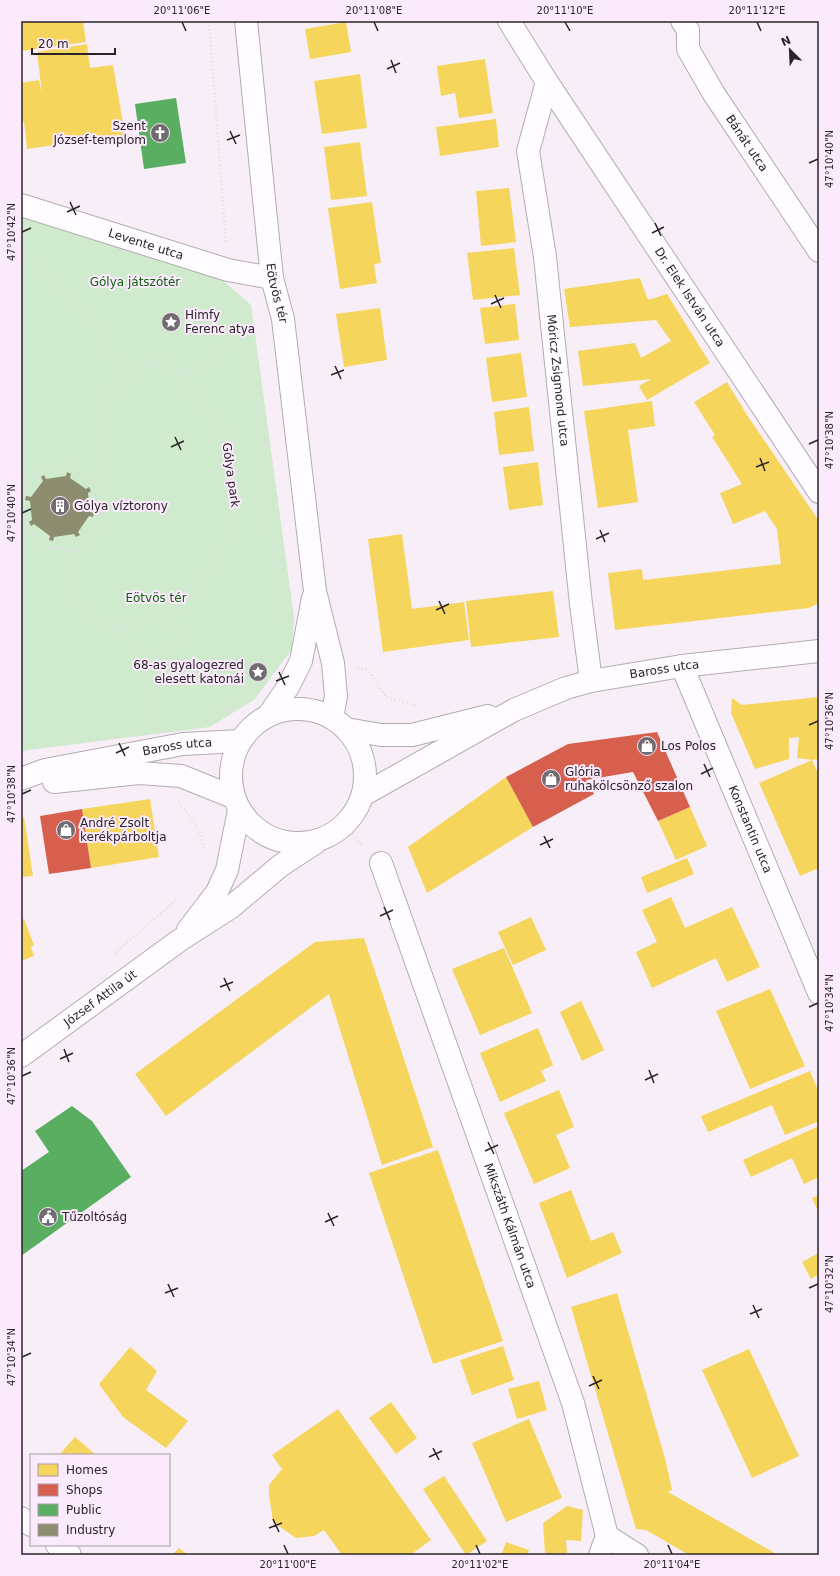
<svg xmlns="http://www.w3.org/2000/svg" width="840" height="1576" font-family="'DejaVu Sans',sans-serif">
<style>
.green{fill:#cfeacd}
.homes{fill:#f6d55c}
.shops{fill:#d6604d}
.public{fill:#5aae61}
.industry{fill:#8c8c6e}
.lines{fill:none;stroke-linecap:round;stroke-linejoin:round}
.minor-casing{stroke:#b3acb3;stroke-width:24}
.path{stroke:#e0dde0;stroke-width:2.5;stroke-dasharray:1 3;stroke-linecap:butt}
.minor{stroke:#fefcfe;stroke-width:22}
.ticks{fill:none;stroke:#2a242a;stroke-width:1.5}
.labels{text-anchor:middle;stroke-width:4;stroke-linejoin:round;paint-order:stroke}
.poi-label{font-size:12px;fill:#2a242a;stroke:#fbeafb;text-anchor:start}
.street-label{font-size:12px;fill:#2a242a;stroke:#fbeafb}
.park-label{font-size:12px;fill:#116211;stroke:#fbeafb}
.neatline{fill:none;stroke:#2a242a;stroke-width:1.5}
.ticks-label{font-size:10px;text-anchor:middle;fill:#2a242a}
</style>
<rect width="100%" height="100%" fill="#f7eef7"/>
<path class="green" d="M21,214L217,275L251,305L294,618L292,649L255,699L210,727L21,751Z"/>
<path class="homes" d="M21,21H83L86,42L21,51Z
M346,22L351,52L310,59L305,29Z
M87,44L90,68L113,65L125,135L27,149L24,121L21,122V83L39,80L42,93L37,52Z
M485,59L493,113L459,118L455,93L441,96L437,66Z
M360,74L367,128L322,134L314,81Z
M496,119L499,147L440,156L436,127Z
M360,142L367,196L331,200L324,147Z
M509,188L516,242L481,246L476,191Z
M372,202L381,263L374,264L377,283L340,289L328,208Z
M514,248L520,295L473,300L467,253Z
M640,278L648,300L667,294L710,363L647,400L639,386L651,379L583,386L578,351L635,343L641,358L671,341L656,320L570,327L564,289Z
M515,304L519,340L485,344L480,308Z
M380,308L387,360L344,367L336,314Z
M521,353L527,397L492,402L486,358Z
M727,382L747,415L819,521V603L809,608L615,630L608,573L642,569L643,580L781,564L777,529L765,511L733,524L720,493L742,484L712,437L715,435L694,402Z
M652,401L655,426L628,430L638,502L598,508L584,411Z
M529,407L534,451L499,455L494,412Z
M538,462L543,505L509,510L503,467Z
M402,534L412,609L464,602L469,640L383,652L368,539Z
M553,591L559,637L471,647L466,601Z
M819,697V759L812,760L819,775V868L800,876L759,783L812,760L797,758L799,737L789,738V759L755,769L731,713L732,698L742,705Z
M506,777L533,827L427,893L408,847Z
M150,799L159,857L91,868L82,809Z
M690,807L707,846L676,860L658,821Z
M24,817L33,876L21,877V818Z
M687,858L694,874L647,893L641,877Z
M671,897L685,928L732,907L760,967L727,982L716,958L652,988L636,952L657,942L642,910Z
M531,917L546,950L513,965L498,932Z
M24,919L34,945L31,947L34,956L21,961V920Z
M364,938L433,1147L382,1165L329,994L166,1116L135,1074L315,942Z
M504,948L532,1013L480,1035L452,969Z
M770,989L805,1066L750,1089L716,1011Z
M581,1001L604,1050L582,1061L560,1012Z
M538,1028L553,1065L541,1071L546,1081L500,1102L480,1053Z
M810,1071L819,1093V1121L785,1135L772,1105L708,1132L701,1116Z
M559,1090L574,1127L556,1135L570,1168L534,1184L504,1113Z
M819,1126V1177L804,1184L792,1158L751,1177L743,1160Z
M438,1150L503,1341L433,1364L369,1173Z
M571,1190L591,1241L613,1232L622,1253L567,1278L539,1203Z
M819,1195V1213L812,1198Z
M819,1253V1274L811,1279L802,1262Z
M617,1293L666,1462L672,1490L668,1492L778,1555H689L646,1530L636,1529L571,1307Z
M503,1346L514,1380L472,1395L460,1360Z
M130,1347L157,1371L146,1390L188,1421L166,1448L123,1417L99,1384Z
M749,1349L799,1456L752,1478L702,1370Z
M539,1381L547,1410L517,1419L508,1389Z
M391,1402L417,1438L396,1454L369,1418Z
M338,1409L431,1540L410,1555H342L324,1530L314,1536L296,1538L273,1522L269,1495V1485L282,1469L272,1455Z
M529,1419L562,1498L506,1522L472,1443Z
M75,1437L96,1455H59Z
M444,1476L487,1541L466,1555L423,1489Z
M567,1506L583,1510L581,1541L566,1540L567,1553L545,1554L543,1523Z
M506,1542L529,1550L527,1555H507L502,1553Z
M179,1548L188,1555H172Z"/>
<path class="shops" d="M657,732L690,807L658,821L633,772L586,780L594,794L533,827L506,777L568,744Z
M82,809L91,868L49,874L40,816Z"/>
<path class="public" d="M176,98L186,163L144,169L135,104Z
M72,1106L92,1121L131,1177L21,1256V1171L49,1152L35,1131Z"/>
<path class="industry" d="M67,472L71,474L70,478L86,489L89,487L91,491L88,493L90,512L94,513L93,517L89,516L78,532L80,535L76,537L74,534L54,537L53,541L49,540L50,536L34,524L31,526L29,522L32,520L30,501L25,500L26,496L31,497L43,481L41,477L44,475L46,479L66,476Z"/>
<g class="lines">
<defs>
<g id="minor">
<path id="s1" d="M246,21L272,278L283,319L315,591L333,663L336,696L332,718"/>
<path id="s2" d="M509,21L547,82L819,492"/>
<path id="s3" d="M682,21L688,30V49L714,94L819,251"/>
<path id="s4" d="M547,82L528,151L545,257L581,604L591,681"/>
<path id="s5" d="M21,205L228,270L272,278"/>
<path id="s6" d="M682,666L819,993"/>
<circle cx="298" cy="776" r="67"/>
<path d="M268,716L288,687L301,661L313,598"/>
<path d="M346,729L381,735H412L488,716"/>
<path id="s7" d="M21,779L45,770L183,744L240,741"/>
<path d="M54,782L139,773L181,776L233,797"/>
<path id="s8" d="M363,795L514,710L566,688L591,681L682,666L819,651"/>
<path id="s9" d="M381,863L573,1403L607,1536L637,1555"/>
<path d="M188,930L217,892L227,870L239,810"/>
<path id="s10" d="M21,1056L180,940L230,908L280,866L315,843"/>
<path d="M21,1518L31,1525"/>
<path d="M57,1545L70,1555"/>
<path d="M600,1555L607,1536"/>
</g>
</defs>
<use href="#minor" class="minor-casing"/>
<path class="path" d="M209,21L226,242
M21,247L95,326L122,381
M243,299L248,332L282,617
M184,375L191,372L248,332L260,328
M96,488L72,464L42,469L21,490L25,525L46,547L79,550L97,526L101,508L96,488L101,445V414L114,388L128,376L147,362L163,359L184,375L194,397L205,406L226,436L238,519L198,592L176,610L170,612
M79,550L73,597L95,617L123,629L170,612L179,638L166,654L143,660L126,640L123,629
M154,657L157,685L158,724
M358,668L368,670L386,697L418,706
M213,715L229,710L252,691
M178,803C191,816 201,830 204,848
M344,826L363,846
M115,953L176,900"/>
<use href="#minor" class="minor"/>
</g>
<path class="ticks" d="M182,22L186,31M374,22L378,31M565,22L570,31M757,22L761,31M391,60L396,73M387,69L400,63M230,131L236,144M227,140L240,135M809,163L818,159M70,202L76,215M67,212L80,206M655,223L661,236M22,232L31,228M652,233L664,227M495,295L501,308M491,304L504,298M335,366L341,379M331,375L344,370M175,437L181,450M809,444L818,440M171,447L184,441M760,458L765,471M756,467L769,462M22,513L31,509M600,530L605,542M596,539L609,533M439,601L445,614M436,610L449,604M279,672L285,685M276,681L289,676M809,725L818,721M119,743L125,756M116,753L129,747M704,764L710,777M701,774L713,768M22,794L31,790M544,836L550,848M540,845L553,839M384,907L390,920M380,916L393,910M224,978L230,991M220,987L233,982M809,1007L818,1003M64,1049L69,1062M60,1059L73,1053M649,1070L654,1083M22,1076L31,1072M645,1080L658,1074M488,1142L494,1154M485,1151L498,1145M328,1213L334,1226M325,1222L338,1216M168,1284L174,1297M809,1288L818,1284M165,1293L178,1288M753,1305L759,1318M750,1314L762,1309M22,1357L31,1353M593,1376L599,1389M589,1386L602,1380M433,1448L439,1460M429,1457L442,1451M273,1519L279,1532M269,1528L282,1523M284,1545L288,1554M476,1545L480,1554M668,1545L672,1554"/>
<defs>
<symbol id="church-disc" viewBox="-11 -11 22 22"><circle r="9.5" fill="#726b72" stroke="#fbeafb"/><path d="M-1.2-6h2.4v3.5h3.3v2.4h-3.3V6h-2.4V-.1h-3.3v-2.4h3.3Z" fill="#fff"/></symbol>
<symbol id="sight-disc" viewBox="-11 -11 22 22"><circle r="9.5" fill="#726b72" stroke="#fbeafb"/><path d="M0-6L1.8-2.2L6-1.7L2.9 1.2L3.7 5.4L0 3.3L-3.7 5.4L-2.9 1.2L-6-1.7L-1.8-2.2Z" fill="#fff"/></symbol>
<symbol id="building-disc" viewBox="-11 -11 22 22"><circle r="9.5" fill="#726b72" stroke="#fbeafb"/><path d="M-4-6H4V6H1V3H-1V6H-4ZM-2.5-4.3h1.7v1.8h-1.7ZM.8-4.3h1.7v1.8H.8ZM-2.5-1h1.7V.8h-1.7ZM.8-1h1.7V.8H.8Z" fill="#fff"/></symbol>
<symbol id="shop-disc" viewBox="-11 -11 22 22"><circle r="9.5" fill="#726b72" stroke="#fbeafb"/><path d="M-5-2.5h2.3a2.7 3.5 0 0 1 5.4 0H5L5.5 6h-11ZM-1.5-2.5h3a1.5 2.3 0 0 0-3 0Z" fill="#fff"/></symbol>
<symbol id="civic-disc" viewBox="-11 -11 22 22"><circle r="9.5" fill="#726b72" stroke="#fbeafb"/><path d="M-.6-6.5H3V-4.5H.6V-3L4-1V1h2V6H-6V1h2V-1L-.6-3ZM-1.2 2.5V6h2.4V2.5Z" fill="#fff"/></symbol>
</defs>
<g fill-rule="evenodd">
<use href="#church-disc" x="149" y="122" width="22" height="22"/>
<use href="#sight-disc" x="160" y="311" width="22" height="22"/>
<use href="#building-disc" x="49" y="495" width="22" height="22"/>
<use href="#sight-disc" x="247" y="661" width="22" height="22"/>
<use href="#shop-disc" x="636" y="735" width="22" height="22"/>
<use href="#shop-disc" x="540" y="768" width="22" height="22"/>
<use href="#shop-disc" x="55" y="819" width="22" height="22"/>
<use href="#civic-disc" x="37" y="1206" width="22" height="22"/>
</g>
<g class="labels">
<g class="poi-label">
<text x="146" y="130" text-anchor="end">Szent<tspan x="146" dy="14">József-templom</tspan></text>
<text x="185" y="319">Himfy<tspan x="185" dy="14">Ferenc atya</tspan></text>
<text x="74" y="510">Gólya víztorony</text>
<text x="244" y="669" text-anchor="end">68-as gyalogezred<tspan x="244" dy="14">elesett katonái</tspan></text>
<text x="661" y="750">Los Polos</text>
<text x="565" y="776">Glória<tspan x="565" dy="14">ruhakölcsönző szalon</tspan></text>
<text x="80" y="827">André Zsolt<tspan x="80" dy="14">kerékpárboltja</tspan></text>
<text x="62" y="1221">Tűzoltóság</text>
</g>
<g class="street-label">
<text dy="4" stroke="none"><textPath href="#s3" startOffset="141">Bánát utca</textPath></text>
<text dy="4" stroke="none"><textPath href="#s5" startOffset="131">Levente utca</textPath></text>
<text dy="4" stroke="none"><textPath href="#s1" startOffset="274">Eötvös tér</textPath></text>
<text dy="4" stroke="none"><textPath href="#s2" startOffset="330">Dr. Elek István utca</textPath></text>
<text dy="4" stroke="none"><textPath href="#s4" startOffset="303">Móricz Zsigmond utca</textPath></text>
<text transform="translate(231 475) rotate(82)" y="4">Gólya park</text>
<text dy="4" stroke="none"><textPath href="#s8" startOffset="330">Baross utca</textPath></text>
<text dy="4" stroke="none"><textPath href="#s7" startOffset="160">Baross utca</textPath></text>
<text dy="4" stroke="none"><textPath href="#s6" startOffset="177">Konstantin utca</textPath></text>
<text dy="4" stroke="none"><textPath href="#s10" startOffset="98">József Attila út</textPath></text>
<text dy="4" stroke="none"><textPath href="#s9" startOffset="385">Mikszáth Kálmán utca</textPath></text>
</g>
<g class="park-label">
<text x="135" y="286">Gólya játszótér</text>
<text x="156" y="602">Eötvös tér</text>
</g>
</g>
<rect width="840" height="1576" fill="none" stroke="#fbeafb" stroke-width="44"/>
<rect x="30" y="1454" width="140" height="92" fill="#fbeafb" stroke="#a79ba7"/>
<rect x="38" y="1464" width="20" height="12" fill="#f6d55c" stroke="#a79ba7"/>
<text x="66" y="1474" font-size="12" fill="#2a242a">Homes</text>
<rect x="38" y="1484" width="20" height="12" fill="#d6604d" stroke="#a79ba7"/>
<text x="66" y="1494" font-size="12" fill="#2a242a">Shops</text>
<rect x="38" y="1504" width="20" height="12" fill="#5aae61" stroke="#a79ba7"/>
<text x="66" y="1514" font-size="12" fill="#2a242a">Public</text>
<rect x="38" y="1524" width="20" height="12" fill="#8c8c6e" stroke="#a79ba7"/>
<text x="66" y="1534" font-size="12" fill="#2a242a">Industry</text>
<g transform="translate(790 50) rotate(336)" stroke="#fbeafb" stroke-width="3" paint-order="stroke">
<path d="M0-3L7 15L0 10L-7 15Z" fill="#2a242a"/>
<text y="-6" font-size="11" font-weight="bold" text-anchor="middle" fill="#2a242a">N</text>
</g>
<path d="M32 48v6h83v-6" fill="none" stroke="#2a242a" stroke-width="2"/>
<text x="38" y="48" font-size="12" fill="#2a242a" stroke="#fbeafb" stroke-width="3" paint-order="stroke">20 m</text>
<rect x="22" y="22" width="796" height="1532" class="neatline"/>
<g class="ticks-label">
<text x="182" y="14">20°11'06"E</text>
<text x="374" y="14">20°11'08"E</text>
<text x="565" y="14">20°11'10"E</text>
<text x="757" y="14">20°11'12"E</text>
<text transform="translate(829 159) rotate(-90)" y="4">47°10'40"N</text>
<text transform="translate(11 232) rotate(-90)" y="4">47°10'42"N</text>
<text transform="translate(829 440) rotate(-90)" y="4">47°10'38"N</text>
<text transform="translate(11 513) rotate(-90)" y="4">47°10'40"N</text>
<text transform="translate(829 721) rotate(-90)" y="4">47°10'36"N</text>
<text transform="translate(11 794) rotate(-90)" y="4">47°10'38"N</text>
<text transform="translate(829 1003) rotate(-90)" y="4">47°10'34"N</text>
<text transform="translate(11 1076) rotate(-90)" y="4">47°10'36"N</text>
<text transform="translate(829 1284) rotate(-90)" y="4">47°10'32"N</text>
<text transform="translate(11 1357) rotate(-90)" y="4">47°10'34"N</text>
<text x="288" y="1568">20°11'00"E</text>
<text x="480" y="1568">20°11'02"E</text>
<text x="672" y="1568">20°11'04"E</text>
</g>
</svg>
